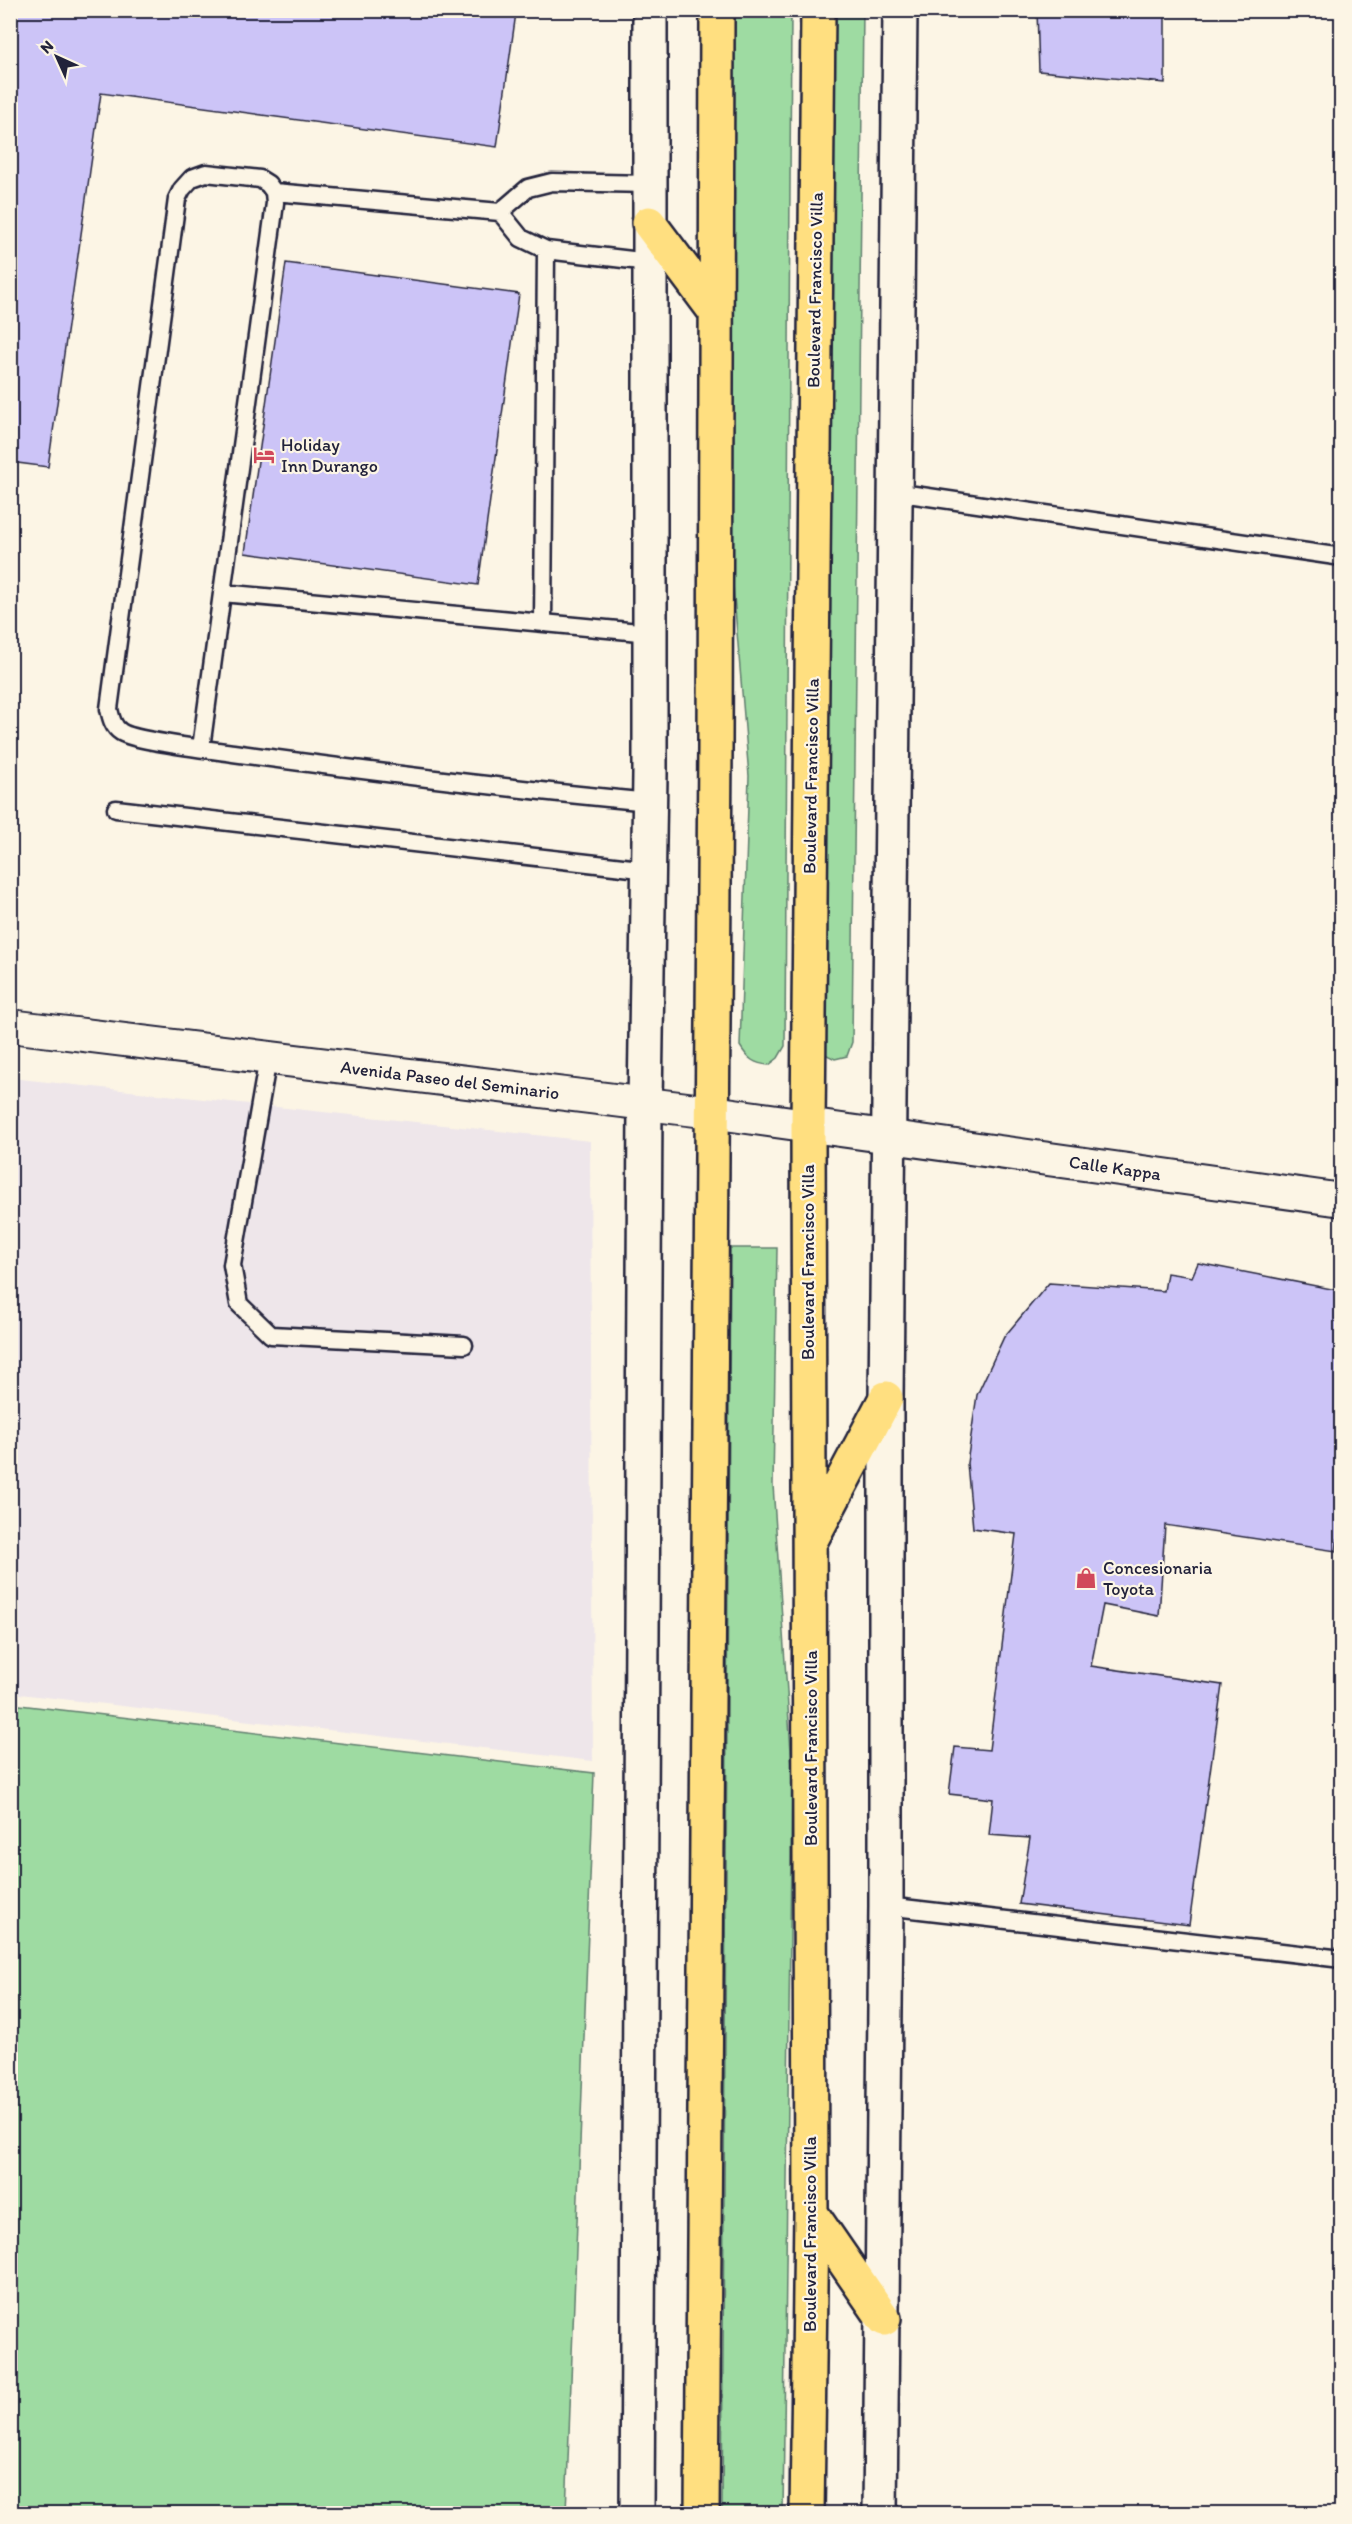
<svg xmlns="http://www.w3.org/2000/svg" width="1352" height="2524" font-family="Itim,sans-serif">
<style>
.built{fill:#eee6ea}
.green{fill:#9edba2;stroke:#607e6e;stroke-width:1.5}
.building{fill:#ccc4f7;stroke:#22223b;stroke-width:1.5}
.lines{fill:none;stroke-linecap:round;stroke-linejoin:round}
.service-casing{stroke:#22223b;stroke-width:21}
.minor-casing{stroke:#22223b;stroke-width:36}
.tertiary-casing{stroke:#22223b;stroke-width:38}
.primary-casing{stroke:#22223b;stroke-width:38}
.service{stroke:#fcf5e5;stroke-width:16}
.minor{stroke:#fcf5e5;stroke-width:32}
.tertiary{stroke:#fcf5e5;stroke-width:33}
.primary{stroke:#ffdf80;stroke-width:33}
.labels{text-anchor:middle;stroke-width:4.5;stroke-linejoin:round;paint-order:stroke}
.street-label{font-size:18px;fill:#22223b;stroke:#fcf5e5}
.poi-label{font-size:18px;fill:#22223b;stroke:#fcf5e5;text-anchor:start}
</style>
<rect width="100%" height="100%" fill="#fcf5e5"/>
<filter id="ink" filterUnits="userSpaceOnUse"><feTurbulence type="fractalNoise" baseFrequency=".0167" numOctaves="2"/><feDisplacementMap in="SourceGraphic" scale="12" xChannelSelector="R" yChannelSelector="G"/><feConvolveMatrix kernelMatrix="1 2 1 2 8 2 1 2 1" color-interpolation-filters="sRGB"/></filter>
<g filter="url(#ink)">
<path class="built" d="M11,1078L590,1141L593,1761L11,1693Z"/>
<path class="green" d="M863,10L852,1042L847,1056L835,1059L827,1055L821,1043L832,11Z
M728,11H791L785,1046L778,1058L769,1065C754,1064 748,1059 740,1046L749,776L723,464Z
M730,1248H777L773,1485L792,1766L783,2514L722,2513Z
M11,1704L594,1773L566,2513H11Z"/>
<path class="building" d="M10,10H496L516,13L497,147L101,93L48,467L10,462Z
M1037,10H1165V83L1039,71Z
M286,263L519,294L478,585L245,553Z
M1198,1263L1342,1291V1506L1336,1551L1165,1525L1159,1616L1103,1605L1091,1666L1222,1685L1189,1925L1019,1904L1030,1838L989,1835L993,1799L949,1794L955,1747L989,1750L1016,1534L973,1528L967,1463L977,1395L1004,1337L1049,1283L1164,1291L1167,1273L1192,1277Z"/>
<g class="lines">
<defs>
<path id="service" d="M274,192L500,212L528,188L552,182L649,184
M500,212L521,238L546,250L649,262
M894,492L1342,557
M222,593L650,633
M543,623L546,250
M201,748L275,203L274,192L268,184L260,179L206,173L192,178L182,189L177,199L109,709C111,718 113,727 121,732C134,741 213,750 233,753C372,772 510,789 650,802
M116,809L649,870
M268,1058L232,1265L239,1304L271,1335L464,1345
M886,1906L1342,1959"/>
<path id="minor" d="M10,1026L712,1112L1342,1200"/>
<path id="tertiary" d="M637,2514L645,1104L650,774V10
M880,2514L886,1906V1398L900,10"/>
<path id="primary" d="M649,223L715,311
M811,1540L886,1398
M811,2213L884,2319
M702,2514L715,748L717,10
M807,2514L811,2213L808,1127L818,10"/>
</defs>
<use href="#service" class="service-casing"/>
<use href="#minor" class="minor-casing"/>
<use href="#tertiary" class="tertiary-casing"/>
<use href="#primary" class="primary-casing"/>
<use href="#service" class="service"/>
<use href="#minor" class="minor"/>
<use href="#tertiary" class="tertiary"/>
<use href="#primary" class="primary"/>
</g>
</g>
<defs>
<symbol id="hotel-bare" viewBox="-9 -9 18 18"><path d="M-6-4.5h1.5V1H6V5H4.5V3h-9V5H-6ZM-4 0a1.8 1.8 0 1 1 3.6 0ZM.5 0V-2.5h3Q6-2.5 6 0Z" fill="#d1495b" stroke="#fcf5e5" stroke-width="2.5" paint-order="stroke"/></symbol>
<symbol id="shop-bare" viewBox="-9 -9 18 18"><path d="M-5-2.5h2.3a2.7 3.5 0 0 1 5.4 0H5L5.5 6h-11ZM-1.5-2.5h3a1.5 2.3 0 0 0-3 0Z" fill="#d1495b" stroke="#fcf5e5" stroke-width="2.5" paint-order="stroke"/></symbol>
</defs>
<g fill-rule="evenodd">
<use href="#hotel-bare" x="249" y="440" width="30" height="30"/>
<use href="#shop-bare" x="1071" y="1563" width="30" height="30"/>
</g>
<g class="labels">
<g class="street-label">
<text transform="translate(815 290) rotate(-89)" y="6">Boulevard Francisco Villa</text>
<text transform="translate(811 776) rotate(-89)" y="6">Boulevard Francisco Villa</text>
<text transform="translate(450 1080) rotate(7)" y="6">Avenida Paseo del Seminario</text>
<text transform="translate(1115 1168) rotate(8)" y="6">Calle Kappa</text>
<text transform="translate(808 1262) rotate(-90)" y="6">Boulevard Francisco Villa</text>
<text transform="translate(811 1748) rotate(-90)" y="6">Boulevard Francisco Villa</text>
<text transform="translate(810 2234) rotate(-90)" y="6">Boulevard Francisco Villa</text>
</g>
<g class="poi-label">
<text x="281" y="451">Holiday<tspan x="281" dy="21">Inn Durango</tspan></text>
<text x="1103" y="1574">Concesionaria<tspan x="1103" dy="21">Toyota</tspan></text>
</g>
</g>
<rect width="1352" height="2524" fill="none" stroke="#fcf5e5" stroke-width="36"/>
<rect x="18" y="18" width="1316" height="2488" fill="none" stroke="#22223b" stroke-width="2" filter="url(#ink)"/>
<g transform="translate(57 57) rotate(315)" stroke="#fcf5e5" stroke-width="4.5" paint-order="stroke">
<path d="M0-4.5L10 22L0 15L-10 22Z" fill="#22223b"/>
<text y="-9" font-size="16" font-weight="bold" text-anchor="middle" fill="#22223b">N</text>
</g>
</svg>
